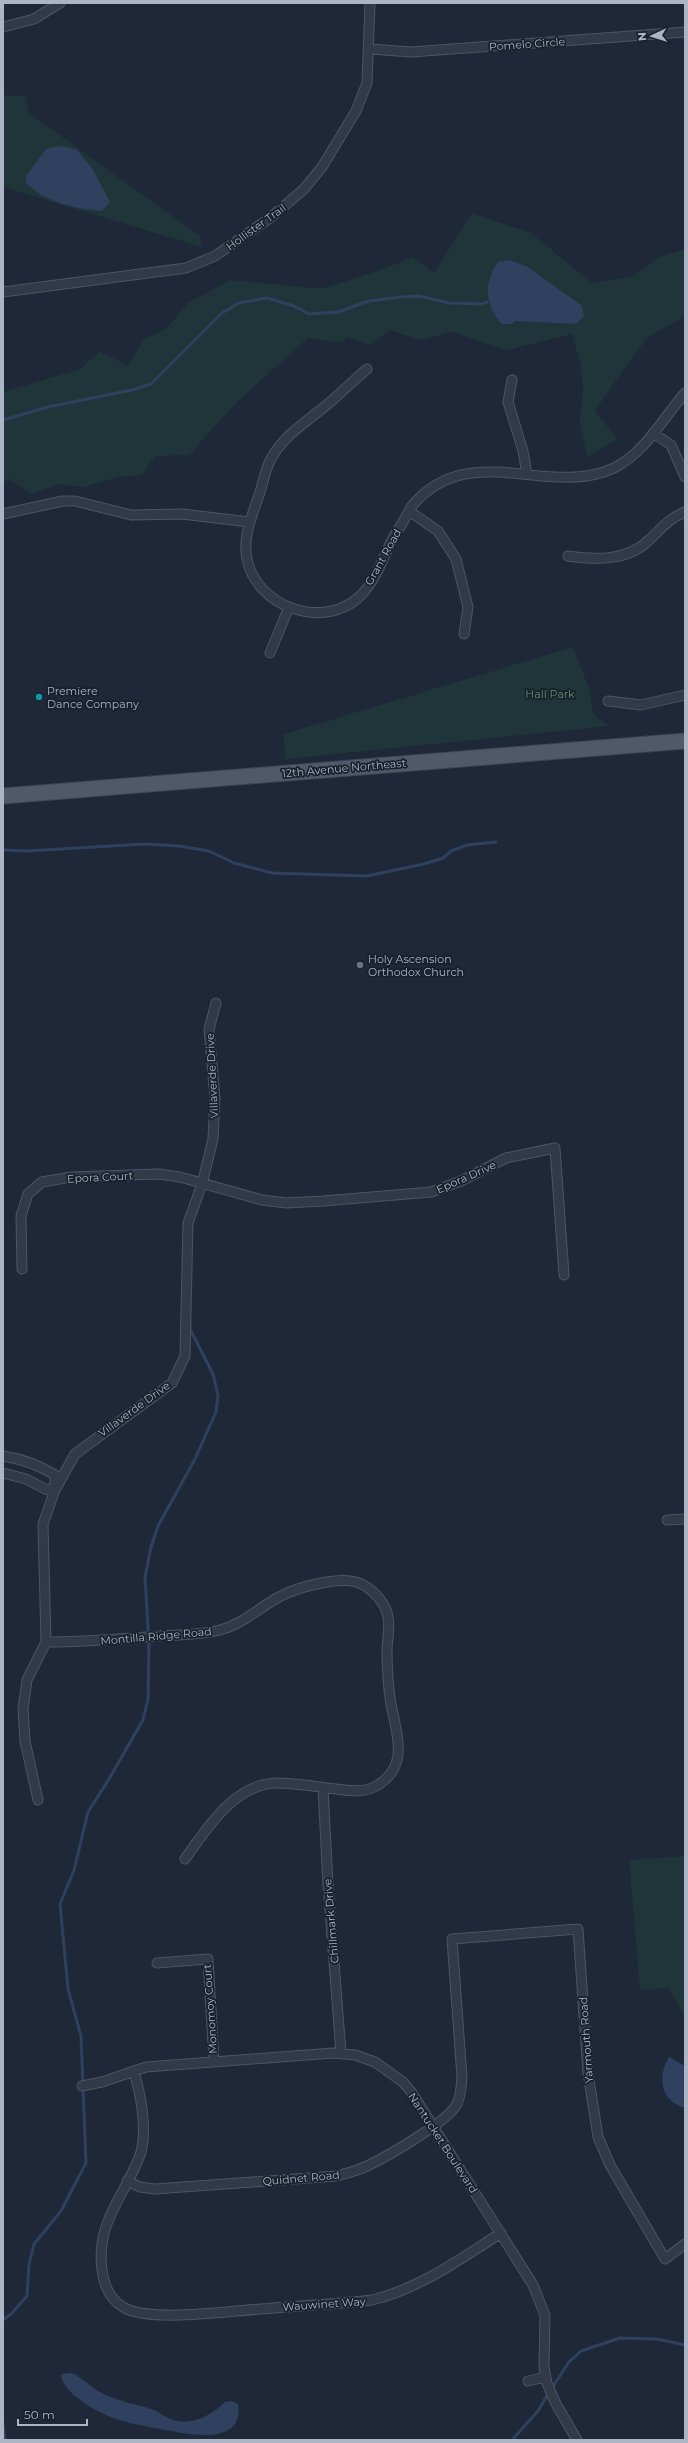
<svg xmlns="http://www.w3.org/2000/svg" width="688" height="2443" font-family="Montserrat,sans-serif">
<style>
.green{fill:#203539;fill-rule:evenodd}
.water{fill:#2f415f}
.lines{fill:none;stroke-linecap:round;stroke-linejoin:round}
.stream{stroke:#2f415f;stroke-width:3}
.street-casing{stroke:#4d5564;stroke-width:11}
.primary-casing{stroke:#3c4452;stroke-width:17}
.street{stroke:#323a49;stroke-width:9}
.primary{stroke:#505969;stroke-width:15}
.culture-dot{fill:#0f9aa8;stroke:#18202d;stroke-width:1.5}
.worship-dot{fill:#6b7280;stroke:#18202d;stroke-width:1.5}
.labels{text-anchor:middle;stroke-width:3.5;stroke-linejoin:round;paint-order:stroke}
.street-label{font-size:11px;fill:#acb5c6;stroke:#18202d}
.poi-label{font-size:11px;fill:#acb5c6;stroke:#18202d;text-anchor:start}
.park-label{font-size:11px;fill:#629771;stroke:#18202d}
</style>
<rect width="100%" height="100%" fill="#1e2838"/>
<path class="green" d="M3,95L25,96L29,113L200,236L202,247L3,187Z
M472,213L531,233L592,283L633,276L657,258L685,249V316L648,337L621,373L595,411L618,439L587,457L580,421L583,391L581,366L572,334L507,350L452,332L421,340L389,330L370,345L347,337L341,343L308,338L235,404L189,455L155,456L142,475L119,477L83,487L59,484L32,494L9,479L3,484V392L80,369L100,351L128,366L144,339L166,329L188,303L230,280L322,289L383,269L413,257L434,273ZM498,262H517L578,303L582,306L576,324L515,321L495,315L492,307L489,276Z
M573,647L590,691L592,709L596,717L610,726L285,759L284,734Z
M685,1856V2017L669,1988L640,1990L629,1860Z"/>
<path class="water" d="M59,146L76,149L92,168L110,202L102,211C74,208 46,203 26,183V176L46,149Z
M510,260L528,267L578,303L582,306L584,316L576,324L515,321L512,324H502C485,307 483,282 498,262Z
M669,2057L685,2066V2108C660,2101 657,2076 669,2057Z
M72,2373C83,2378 91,2388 102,2393C119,2402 137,2404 154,2410C161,2413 166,2418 173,2420C192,2426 212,2415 225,2402L231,2401L238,2404C244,2443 197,2436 171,2431C133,2424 106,2421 75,2396C69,2391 61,2382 61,2374Z"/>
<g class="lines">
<path class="stream" d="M3,420L48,407L132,390L151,384L222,313L239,303L267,298L294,306L309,314L338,312L369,301L401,297L419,296L449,303L483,304L487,302
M3,850L27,851L144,844L179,846L209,851L234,863L272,873L367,876L424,864L443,858L451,851L467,845L496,842
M3,2320L11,2314L27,2296L29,2264L34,2244L61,2211L86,2163L81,2036L68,1989L60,1904L74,1870L88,1812L109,1779L143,1720L148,1699L149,1644L145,1577L151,1547L158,1526L194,1461L216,1412L218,1395L213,1374L190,1329V1322
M552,2388L569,2362L581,2351L620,2338L657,2339L685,2345
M3,2424L5,2440
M512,2440L538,2411L549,2392"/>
<defs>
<path id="street" d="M3,27L34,19L60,3
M370,49L411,52L685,32
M3,292L186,268L215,256L270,218L304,189L322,167L356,111L367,83L370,3
M367,369C354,380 342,392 329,403C309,420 285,434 272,457C266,467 264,478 261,489C254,512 242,534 247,559C256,606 321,630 358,598C375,583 383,558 393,538C399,528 406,518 411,507C468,437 547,499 614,468C645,453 663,418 685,393
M512,380L508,402L523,451L527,474
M653,433L671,445L685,477
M409,511L438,531L456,559L468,607L464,634
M3,514L63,501H75L131,515L182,514L249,522
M568,556C596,560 628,561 649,540C661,529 669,518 685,512
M270,653L289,607
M608,701L641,705L685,695
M22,1269L21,1216L28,1194L42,1182L71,1177L158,1174L180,1177L262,1200L286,1203L323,1201L431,1192L461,1181L506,1158L555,1148L564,1275
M3,1456C22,1459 39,1465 55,1475V1490L45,1489L26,1479L3,1473
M667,1520L685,1519
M46,1642C83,1642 121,1639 158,1636C179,1635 201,1635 220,1630C244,1624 259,1607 281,1596C298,1587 337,1577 356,1582C367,1585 378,1595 383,1604C392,1618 388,1634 387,1649C387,1668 388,1686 391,1704C396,1732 410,1765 378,1785C366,1793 350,1791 336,1789C317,1787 297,1783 278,1783C235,1783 207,1828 185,1859
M323,1788L328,1884L341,2053
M38,1800L25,1741L23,1709L27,1680L46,1642L43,1524L55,1490L75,1454L172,1383L185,1356L188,1223L202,1184L213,1139L215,1098L209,1029L216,1003
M157,1963L208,1959L214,2061
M134,2072C141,2095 147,2128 141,2152C133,2177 116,2199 107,2224C98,2248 97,2292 123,2307C149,2323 228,2311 261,2309C298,2306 335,2304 372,2300C419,2289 460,2259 501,2233
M82,2086L102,2082L146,2067L333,2053L355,2055L375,2062L403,2082L412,2093L533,2285L545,2315L544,2367L547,2383L555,2402L577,2440
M127,2181L140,2187L155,2189L336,2176C344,2174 352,2172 360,2169C380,2161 448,2122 457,2104C461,2096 461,2087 462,2077L452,1939L578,1929L588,2073L598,2137L610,2165L665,2259L685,2244
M528,2381L546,2377"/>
<path id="primary" d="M3,796L685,741"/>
</defs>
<use href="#street" class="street-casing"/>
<use href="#primary" class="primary-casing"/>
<use href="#street" class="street"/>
<use href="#primary" class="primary"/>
</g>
<circle class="culture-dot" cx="39" cy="697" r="4"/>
<circle class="worship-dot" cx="360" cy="965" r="4"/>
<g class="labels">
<g class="street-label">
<text transform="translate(527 44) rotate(-4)" y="4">Pomelo Circle</text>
<text transform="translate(256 227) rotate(-36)" y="4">Hollister Trail</text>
<text transform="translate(383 557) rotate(-61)" y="4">Grant Road</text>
<text transform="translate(344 768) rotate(-5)" y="4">12th Avenue Northeast</text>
<text transform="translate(212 1076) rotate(-93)" y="4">Villaverde Drive</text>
<text transform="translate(100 1177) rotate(-3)" y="4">Epora Court</text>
<text transform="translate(466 1177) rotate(-24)" y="4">Epora Drive</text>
<text transform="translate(134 1409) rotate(-36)" y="4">Villaverde Drive</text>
<text transform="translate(156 1636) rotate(-5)" y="4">Montilla Ridge Road</text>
<text transform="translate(331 1921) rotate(-95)" y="4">Chillmark Drive</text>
<text transform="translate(210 2009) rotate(-94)" y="4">Monomoy Court</text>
<text transform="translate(586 2040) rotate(-94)" y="4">Yarmouth Road</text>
<text transform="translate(443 2143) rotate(57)" y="4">Nantucket Boulevard</text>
<text transform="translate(301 2178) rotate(-5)" y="4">Quidnet Road</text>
<text transform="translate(324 2304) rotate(-4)" y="4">Wauwinet Way</text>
</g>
<g class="poi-label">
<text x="47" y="695">Premiere<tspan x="47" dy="13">Dance Company</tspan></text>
<text x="368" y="963">Holy Ascension<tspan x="368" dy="13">Orthodox Church</tspan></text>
</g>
<g class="park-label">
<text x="550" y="698">Hall Park</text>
</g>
</g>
<rect width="688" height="2443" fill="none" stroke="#acb5c6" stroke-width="8"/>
<g transform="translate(652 36) rotate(266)" stroke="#18202d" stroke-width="3" paint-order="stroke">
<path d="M0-3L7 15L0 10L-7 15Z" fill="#acb5c6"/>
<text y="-6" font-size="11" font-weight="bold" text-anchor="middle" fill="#acb5c6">N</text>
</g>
<path d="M18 2419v6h69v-6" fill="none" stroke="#acb5c6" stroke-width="2"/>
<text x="24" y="2419" font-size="12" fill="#acb5c6" stroke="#18202d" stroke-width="3" paint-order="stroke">50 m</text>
</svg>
